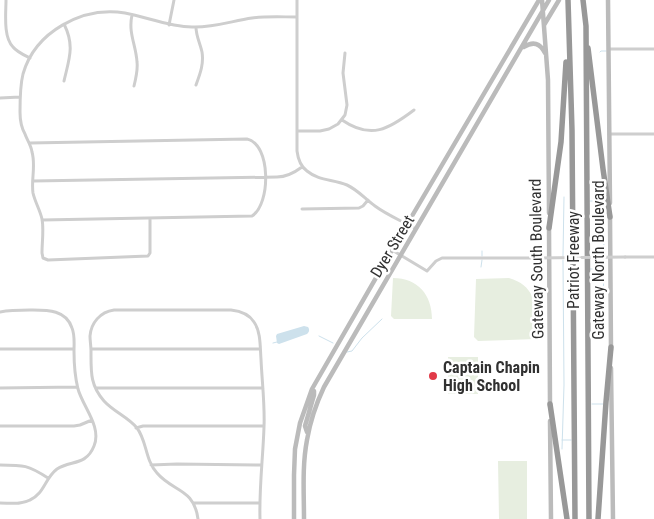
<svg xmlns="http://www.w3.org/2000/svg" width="654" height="519" font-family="'Roboto Condensed',sans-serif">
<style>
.green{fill:#e7eee0}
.water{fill:#cde1ec}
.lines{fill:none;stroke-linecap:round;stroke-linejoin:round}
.stream{stroke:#cde1ec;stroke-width:1}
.street{stroke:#cecece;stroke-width:3}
.secondary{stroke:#bbb;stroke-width:4.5}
.highway{stroke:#989898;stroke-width:5.5}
.street-bridge{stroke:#cecece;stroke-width:3}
.poi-dot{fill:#e13a48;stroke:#fff;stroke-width:2}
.labels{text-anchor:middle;stroke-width:5;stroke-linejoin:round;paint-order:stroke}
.street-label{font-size:16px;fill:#313131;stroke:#fff}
.poi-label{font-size:16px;font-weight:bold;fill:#313131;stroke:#fff;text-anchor:start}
</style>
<rect width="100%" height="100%" fill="#fff"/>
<path class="green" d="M393,278C418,278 432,295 432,319H394L391,316Z
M509,278C540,287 536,313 536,339L478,341L474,337L476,279Z
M448,357H478V394H448Z
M498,461H527V519H499Z"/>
<path class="water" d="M304,326L308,327C310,330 309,332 307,334L279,344L277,343L276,336L277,334Z"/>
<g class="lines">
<path class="stream" d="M600,52L601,51H606
M601,195L604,230L603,335
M590,201H601
M482,256V251
M563,256L564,197
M481,267L482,260
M590,269H604
M591,332L602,333
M319,336L333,343
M273,343L277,342
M347,352L352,351L362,338L382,319
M592,404H603
M562,440H571
M562,449L564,385L563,260"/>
<path class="street" d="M6,0C6,13 3,37 13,47C17,52 24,55 30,58
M297,0V151C298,159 300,166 307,171C319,181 333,179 347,185C358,190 365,199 375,206C387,215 402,221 416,229
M132,15C128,33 136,45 137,62C138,70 136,78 134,86
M64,24C75,46 69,59 64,81
M169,25L174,0
M609,49H654
M196,85C200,74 204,64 202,52C200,43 196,36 196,27
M0,98L20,97
M342,120C371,140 389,129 414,110
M297,131H320L329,129L338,124L345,115L347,105L343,73L345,53
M609,134H654
M30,143L247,139C271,144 271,204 252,216L42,220
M33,181L277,177C286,177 294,173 302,167
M302,209L359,208L363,206L368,200
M150,218V253L148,256L48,260L43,258L42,253C42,242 44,229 42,219C40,210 35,202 33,193C31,179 36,166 32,152C31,145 27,140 25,134C21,127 20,120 20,112C20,100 20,86 23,74C35,32 82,6 125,13C147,17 169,27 192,27C212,28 232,21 252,18C267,16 282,17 297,17
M392,250L427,271L436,261L442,258H535
M625,257H654
M0,312C10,310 20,310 30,310C46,310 66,309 72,328C75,335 74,344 74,351C74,364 75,377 78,389C83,407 102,427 94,446C86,466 71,460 57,469C45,478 44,494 30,500C21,505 10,503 0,503
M0,349H74
M91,349H260
M0,388L77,387
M96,388H263
M0,426H74L80,425L92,420
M136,428L143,426H264
M0,465C24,465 28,465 48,478
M151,465L177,464L261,465
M194,503H259
M198,519C194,488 173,492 157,473C145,460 147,441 137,428C128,417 114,412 104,401C90,385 91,372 91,351C91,346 90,341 90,336C91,323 100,312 114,310H231C240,311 249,314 254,322C261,332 260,347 261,359C262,382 265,405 264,427C263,458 259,488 260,519"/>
<path class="secondary" d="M542,0L548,80L549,213
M608,0L610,203
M544,25L559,0
M524,47C533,41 540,43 545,53
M610,215L611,350
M549,226L550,406
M611,368L613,519
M550,421L551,519
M307,432L305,426L314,395V391L312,390
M294,519V475L295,449L300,423L312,389L392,250L539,0
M304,519C304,493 302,466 307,440C310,422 316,404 324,387L549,0"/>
<path class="highway" d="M568,0L572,130L575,519
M583,0L586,26L589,519
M588,48L603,169L610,217
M549,228L561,142L566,62
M550,404L567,519
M598,519L606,402L611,347"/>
<path class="street-bridge" d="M535,258L625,257"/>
</g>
<circle class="poi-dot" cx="433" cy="376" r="5"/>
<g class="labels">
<g class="street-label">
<text transform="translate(392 246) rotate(-59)" y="6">Dyer Street</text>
<text transform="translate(536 259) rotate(-91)" y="6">Gateway South Boulevard</text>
<text transform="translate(573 260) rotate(-90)" y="6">Patriot Freeway</text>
<text transform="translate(598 260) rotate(-90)" y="6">Gateway North Boulevard</text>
</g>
<g class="poi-label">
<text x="443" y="373">Captain Chapin<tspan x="443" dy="18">High School</tspan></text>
</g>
</g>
</svg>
